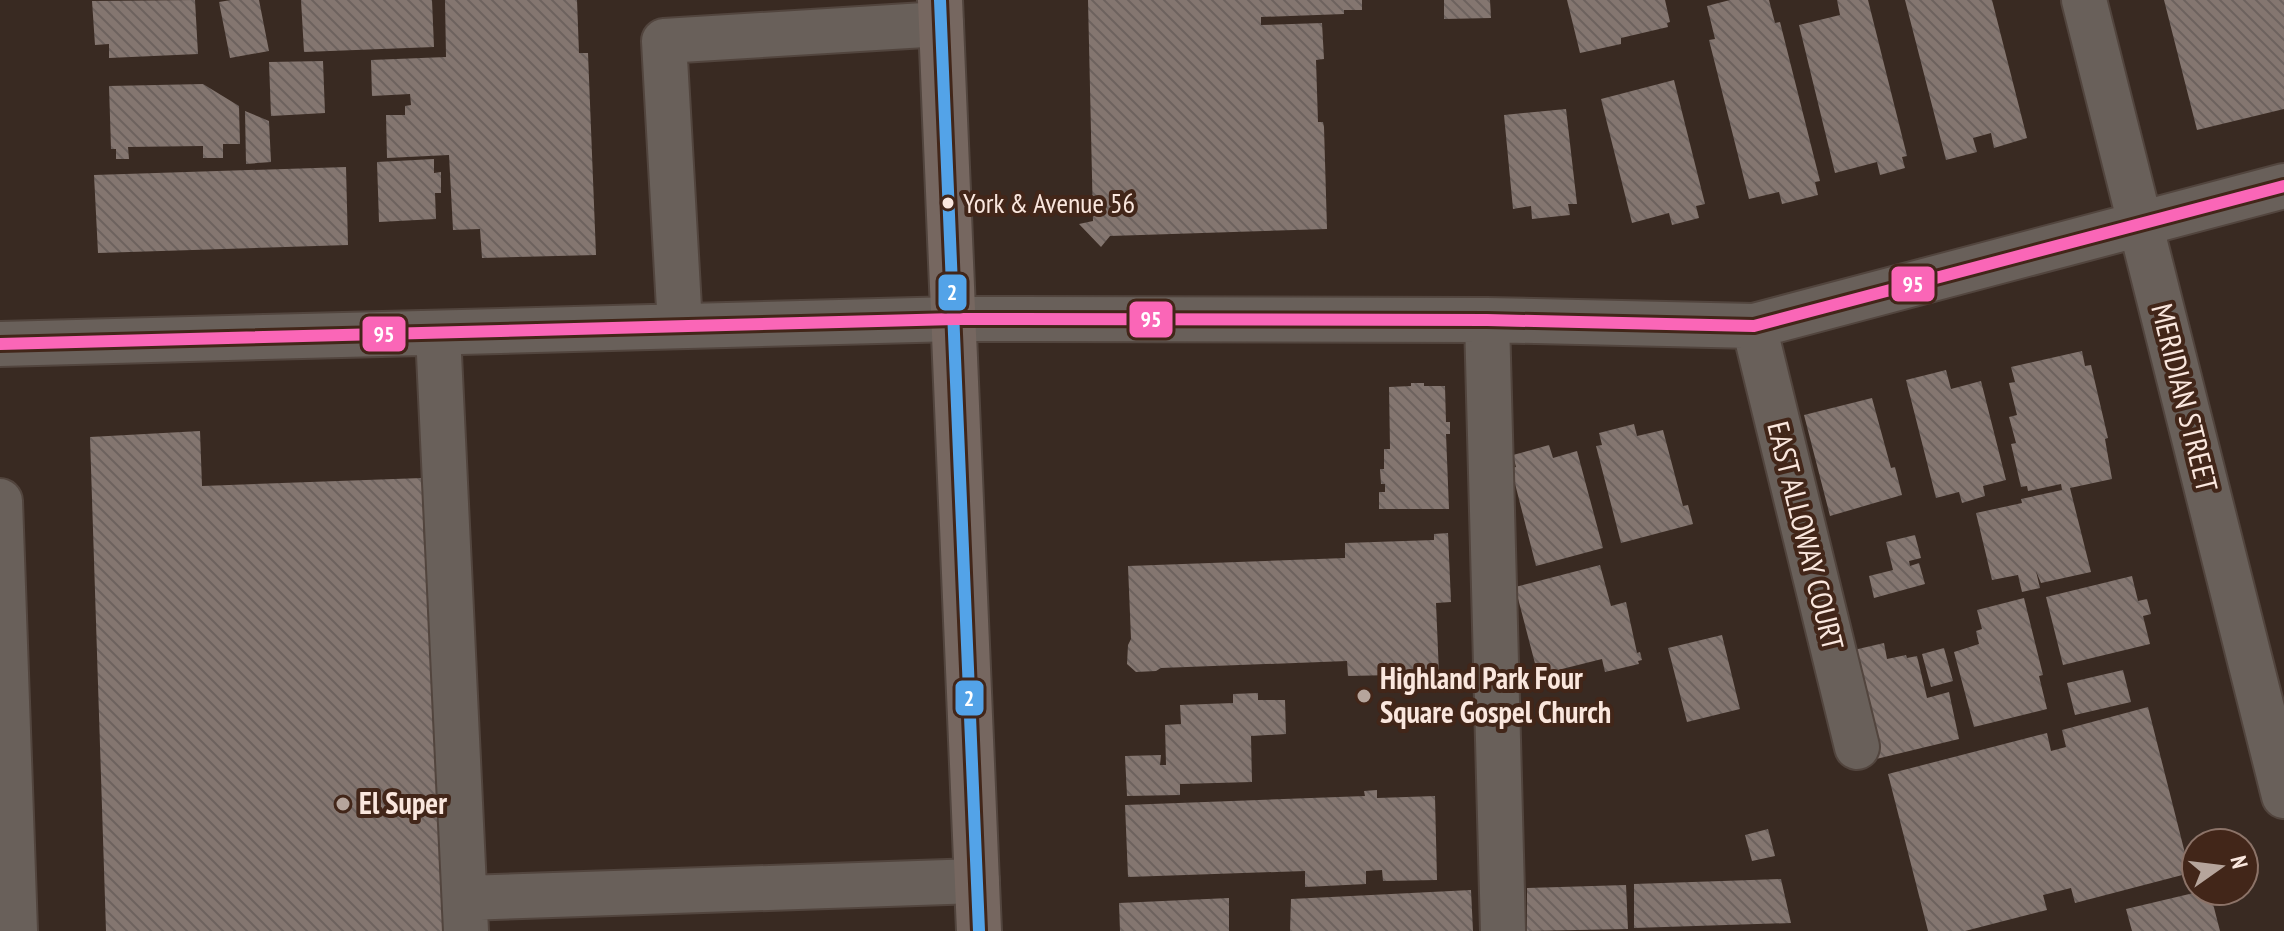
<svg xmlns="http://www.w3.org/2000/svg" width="2284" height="931" font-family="'PT Sans Narrow',sans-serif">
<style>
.building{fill:url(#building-back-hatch)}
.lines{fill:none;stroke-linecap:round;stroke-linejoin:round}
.minor-casing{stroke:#52453e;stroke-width:48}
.major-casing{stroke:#52453e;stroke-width:48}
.minor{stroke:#69605a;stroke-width:44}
.major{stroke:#766760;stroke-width:44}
.bus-1-casing{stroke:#422619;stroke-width:18}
.bus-2-casing{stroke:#422619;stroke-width:18}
.bus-1{stroke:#53a3e8;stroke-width:12}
.bus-2{stroke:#fa66b7;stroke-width:12}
.bus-dot{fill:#fae7de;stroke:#422619;stroke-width:3}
.poi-dot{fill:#b6a59c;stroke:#422619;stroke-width:3}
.labels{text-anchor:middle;stroke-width:8;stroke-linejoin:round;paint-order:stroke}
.bus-label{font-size:28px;fill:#fae7de;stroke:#422619;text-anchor:start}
.street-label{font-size:30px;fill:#fae7de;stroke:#422619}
.poi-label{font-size:30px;font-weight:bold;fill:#fae7de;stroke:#422619;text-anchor:start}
.line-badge{stroke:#422619;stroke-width:3}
.badge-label{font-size:22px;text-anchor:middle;font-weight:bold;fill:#fff}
</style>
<defs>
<pattern id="building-back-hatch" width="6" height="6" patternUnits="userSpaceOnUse" patternTransform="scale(2)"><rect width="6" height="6" fill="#847670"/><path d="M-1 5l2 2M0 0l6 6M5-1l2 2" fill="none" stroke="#6d625e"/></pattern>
</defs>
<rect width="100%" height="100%" fill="#392a22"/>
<path class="building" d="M195,0L198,54L109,58V44L95,45L92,1Z
M231,0H259L269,51L230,58L219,2Z
M301,0H432L434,47L304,52Z
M445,0H577L579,53H588L596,255L482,258L480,229L453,230L449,155L387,158L386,115H405V106L411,105L410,94L372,96L371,60L446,57Z
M1088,0H1362V10H1344V14L1261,17V25L1322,23L1324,59L1316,60L1318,122H1323L1324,127L1327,229L1110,236L1101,247L1079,224L1093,221Z
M1444,0H1490L1491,18L1444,19Z
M1567,0H1665L1670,22L1667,23L1668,27L1621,38V44L1580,53Z
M1730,0H1769L1775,23L1780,22L1820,181L1815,182L1818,195L1782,204L1779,192L1749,199L1709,40L1715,39L1707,6Z
M1837,0H1868L1907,156L1902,157L1905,168L1880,175L1877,162L1835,173L1799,25L1840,15Z
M1905,0H1992L2027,138L1994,148L1991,133L1973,138L1977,152L1946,160Z
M2164,0H2284V109L2197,130Z
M323,61L325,113L271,116L269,62Z
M1674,80L1705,204L1696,206L1699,218L1672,225L1669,213L1632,223L1601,99Z
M203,84L239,106L240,144H223V158H203V146L128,147L129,159H116V149H111L109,86Z
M1566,109L1577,204H1568L1570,215L1532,219L1531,206L1513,209L1504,115Z
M245,111L269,121L271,162L246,164Z
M434,159V173L441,172V193H435L436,219L379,222L377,162Z
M346,167L348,245L98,253L94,175Z
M2082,351L2085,366L2091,365L2108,438L2105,439L2112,479L2070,488L2091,572L2041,583L2036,571L2040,588L2022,592L2018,575L1992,580L1976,513L2022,503L2021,499L2062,490L2061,484L2028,491L2027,486L2021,487L2011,444L2016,443L2009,417L2017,415L2009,383L2015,382L2011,367Z
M1946,370L1951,389L1981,381L2006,480L1983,486L1985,496L1962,503L1959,492L1936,498L1906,380Z
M1411,383H1424V386H1445L1446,422H1450V434H1446L1449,509H1379V492H1385V484H1381L1380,469H1384V449H1390L1389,387L1411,386Z
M1872,398L1891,468L1895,467L1902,495L1830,516L1804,415Z
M1634,424L1637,436L1663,430L1683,506L1688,505L1693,524L1621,543L1596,446L1602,445L1599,433Z
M200,431L202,486L422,478L424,545L435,544L448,931H106L90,437Z
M1549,445L1553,458L1577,451L1603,548L1536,566L1511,468L1516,467L1513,455Z
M1448,533L1451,602L1436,603L1439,674L1348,676L1347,661L1161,668L1156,671L1136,672L1127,664L1128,645L1131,639L1128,566L1345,558V543L1434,540V534Z
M1915,535L1921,558L1909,561L1910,566L1919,563L1925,584L1874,598L1869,576L1893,570L1886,542Z
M1600,565L1611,606L1626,602L1637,653L1640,652L1642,660L1638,661L1639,664L1605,672L1602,659L1538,675L1515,587Z
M2132,576L2138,601L2147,599L2151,614L2143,616L2150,644L2063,665L2046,597Z
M2024,598L2043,675L2039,676L2047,709L1974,727L1954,652L1979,644L1976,631L1982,629L1977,610Z
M1722,635L1740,709L1687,722L1668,648Z
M1884,643L1887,659L1906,655L1907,658L1917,656L1927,698L1949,692L1959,739L1872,760L1845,652Z
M1944,648L1953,681L1931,687L1922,654Z
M2123,670L2131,702L2075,715L2067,683Z
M1258,693V700H1285L1286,734L1251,736L1252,782L1180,784V795L1127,796L1125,756L1161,755L1160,765H1166L1165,725L1181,724L1180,705L1233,703V694Z
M2148,707L2190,873L2075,903L2071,888L2043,895L2047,910L1965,931H1928L1888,774L2047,733L2051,751L2066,747L2062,730Z
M1377,790V798L1435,796L1437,880L1383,881L1382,870L1366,871V884L1305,887V871L1128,877L1125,805L1365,796L1364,791Z
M1768,829L1775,856L1752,861L1745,835Z
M1781,879L1791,923L1634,928V884Z
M1626,885L1628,929L1527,931V888Z
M1471,890L1473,931H1290L1291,899Z
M2202,891L2210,892L2220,931H2132L2126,909Z
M1229,898V931H1120L1119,903Z"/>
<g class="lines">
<defs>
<path id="minor" d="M2084,0L2284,796
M1487,320L1503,931
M680,326L664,41L941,24
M1754,326L1857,747
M438,333L466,931
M0,344L955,319L1487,320L1754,326L2284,186
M0,501L15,931
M465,898L977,881"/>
<path id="major" d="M940,0L979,931"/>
</defs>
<use href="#minor" class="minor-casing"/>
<use href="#major" class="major-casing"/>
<use href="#minor" class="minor"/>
<use href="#major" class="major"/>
<defs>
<path id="bus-1" d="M940,0L979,931"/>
<path id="bus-2" d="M0,344L955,319L1487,320L1754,326L2284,186"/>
</defs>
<use href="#bus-1" class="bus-1-casing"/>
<use href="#bus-2" class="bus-2-casing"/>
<use href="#bus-1" class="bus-1"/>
<use href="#bus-2" class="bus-2"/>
</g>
<circle class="bus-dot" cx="948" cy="203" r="7"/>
<g class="poi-dot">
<circle cx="1364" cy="696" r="8"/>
<circle cx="343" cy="804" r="8"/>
</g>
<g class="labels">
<g class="bus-label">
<text x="963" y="213">York &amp; Avenue 56</text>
</g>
<g class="street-label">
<text transform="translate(2184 398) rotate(76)" y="10">MERIDIAN STREET</text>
<text transform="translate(1805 536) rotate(76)" y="10">EAST ALLOWAY COURT</text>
</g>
<g class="poi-label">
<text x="1380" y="689">Highland Park Four<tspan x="1380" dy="34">Square Gospel Church</tspan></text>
<text x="359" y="814">El Super</text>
</g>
</g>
<g class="line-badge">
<rect x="1890" y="265" width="46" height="38" rx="8" fill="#fa66b7"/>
<rect x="937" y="273" width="31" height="39" rx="8" fill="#53a3e8"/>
<rect x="1128" y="300" width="46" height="39" rx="8" fill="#fa66b7"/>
<rect x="361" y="315" width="46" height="38" rx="8" fill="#fa66b7"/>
<rect x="954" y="679" width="31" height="38" rx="8" fill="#53a3e8"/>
</g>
<g class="badge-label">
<text x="1913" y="292">95</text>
<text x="952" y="300">2</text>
<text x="1151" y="327">95</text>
<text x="384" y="342">95</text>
<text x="969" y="706">2</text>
</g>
<g transform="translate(2220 867) rotate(76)"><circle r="38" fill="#422619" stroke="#8c7368" stroke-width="2"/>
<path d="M0-6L14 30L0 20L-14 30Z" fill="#b6a59c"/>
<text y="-12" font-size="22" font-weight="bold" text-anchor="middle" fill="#fae7de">N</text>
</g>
</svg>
